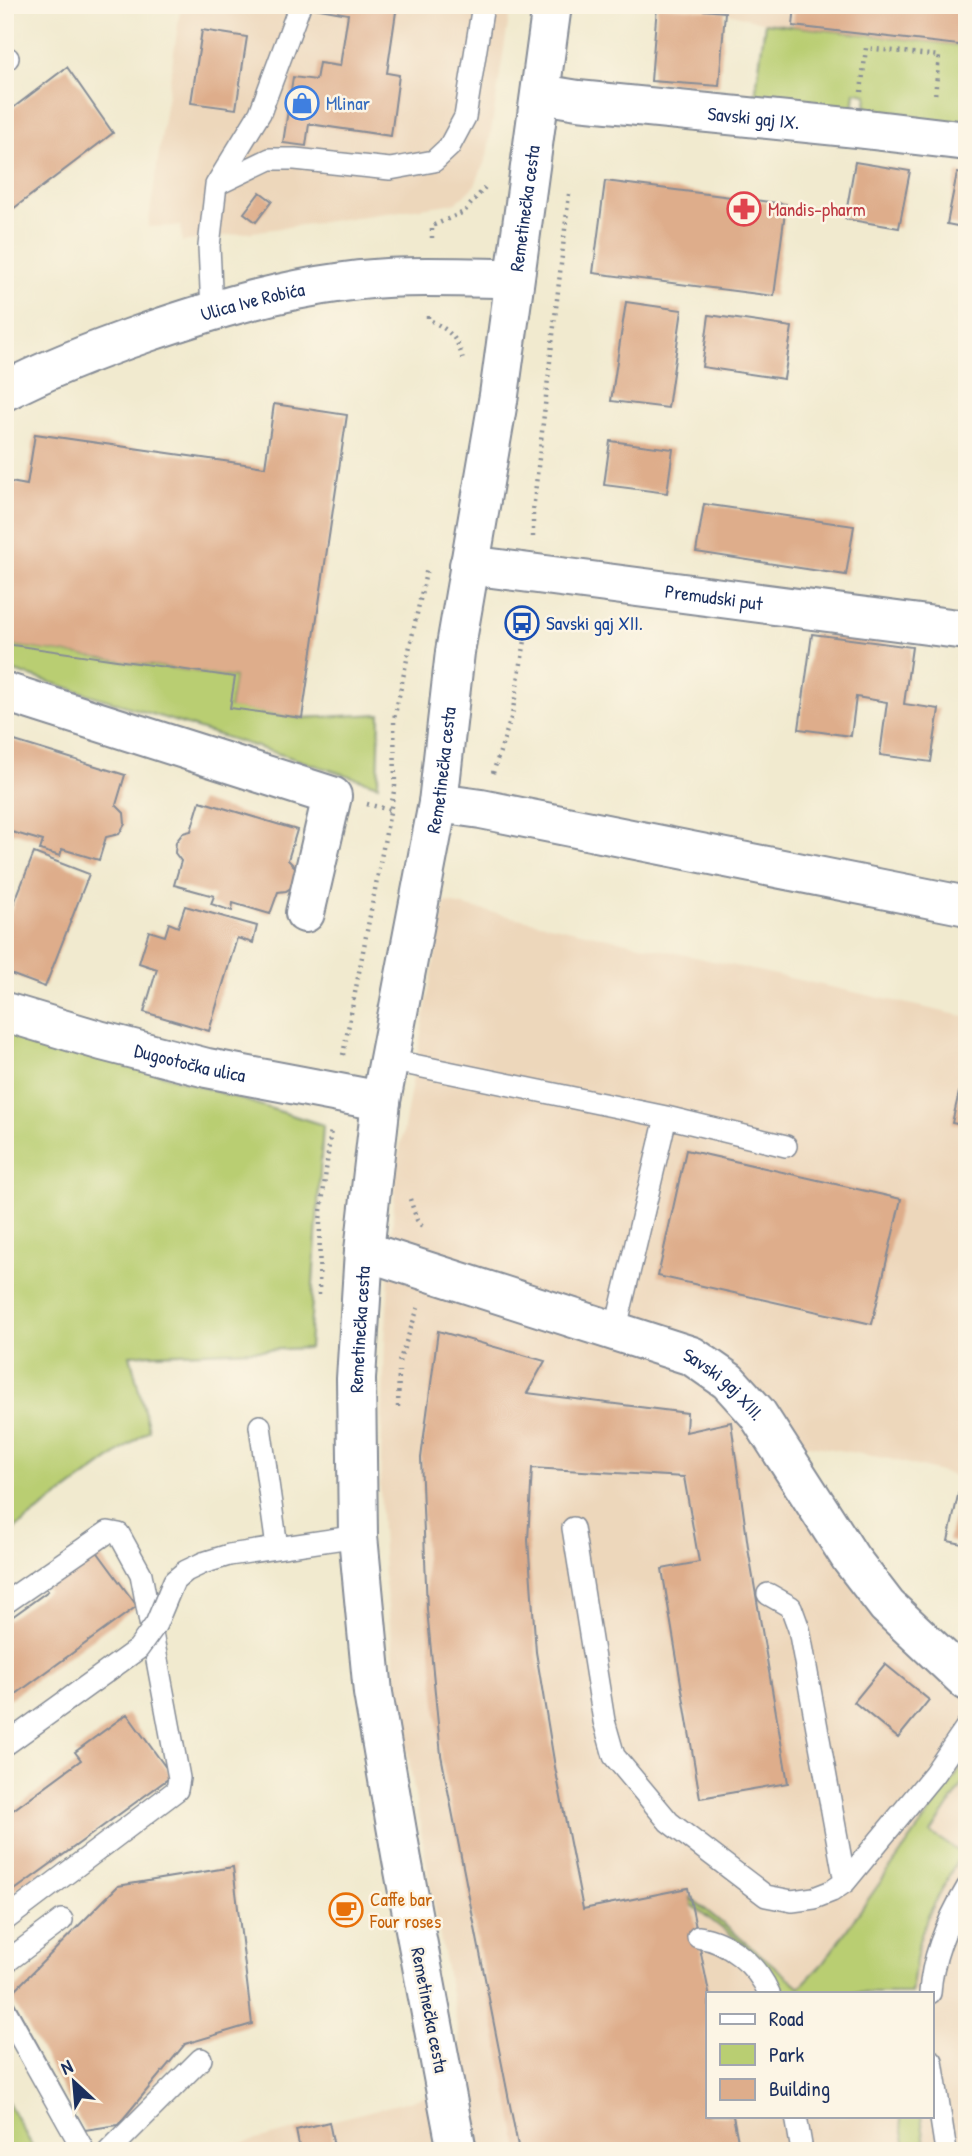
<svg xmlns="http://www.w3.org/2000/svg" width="972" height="2156" font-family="'Patrick Hand',sans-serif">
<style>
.built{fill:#edd7bb;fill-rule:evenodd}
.green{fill:#b9ce72;stroke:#6a7e68;stroke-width:2}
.building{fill:#dead8b}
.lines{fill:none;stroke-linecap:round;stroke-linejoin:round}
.service-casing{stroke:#868c96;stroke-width:24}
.minor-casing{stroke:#868c96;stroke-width:42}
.tertiary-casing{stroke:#868c96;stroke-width:42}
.secondary-casing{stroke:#868c96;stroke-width:42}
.path{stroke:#868c96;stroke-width:4.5;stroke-dasharray:2 5;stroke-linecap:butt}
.service{stroke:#fff;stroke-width:21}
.minor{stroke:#fff;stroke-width:38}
.tertiary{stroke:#fff;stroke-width:38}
.secondary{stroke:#fff;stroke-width:38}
.service-bridge-casing{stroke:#868c96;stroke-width:24;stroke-linecap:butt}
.service-bridge{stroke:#fff;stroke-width:21}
.labels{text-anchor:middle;stroke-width:5;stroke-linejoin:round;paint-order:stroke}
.shop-label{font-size:19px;fill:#366cbe;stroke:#fcf5e5;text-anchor:start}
.street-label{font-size:19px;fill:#1b2f5e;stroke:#fcf5e5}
.health-label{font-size:19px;fill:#be3a42;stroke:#fcf5e5;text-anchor:start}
.transit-label{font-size:19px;fill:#164399;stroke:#fcf5e5;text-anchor:start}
.food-label{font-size:19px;fill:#c56008;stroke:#fcf5e5;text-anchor:start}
</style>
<rect width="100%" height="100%" fill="#fcf5e5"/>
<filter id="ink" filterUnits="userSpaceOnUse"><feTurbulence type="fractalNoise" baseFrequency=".0143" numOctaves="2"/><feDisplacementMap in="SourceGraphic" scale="14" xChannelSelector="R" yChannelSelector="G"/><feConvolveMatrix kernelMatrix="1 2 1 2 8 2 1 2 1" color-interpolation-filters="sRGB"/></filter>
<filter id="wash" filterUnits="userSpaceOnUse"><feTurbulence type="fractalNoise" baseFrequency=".00686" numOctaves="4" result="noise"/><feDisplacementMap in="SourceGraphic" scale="28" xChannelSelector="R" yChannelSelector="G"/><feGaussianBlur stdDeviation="1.57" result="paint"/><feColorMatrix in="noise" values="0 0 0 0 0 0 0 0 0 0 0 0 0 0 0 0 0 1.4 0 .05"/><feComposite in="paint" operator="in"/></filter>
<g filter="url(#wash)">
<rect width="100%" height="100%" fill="#f1eacf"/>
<path class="built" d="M181,5H511L487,156L475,185L456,203L182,242L181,226L148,227Z
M637,5H967V46L765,23L725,12Z
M445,902L967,1017V1479L890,1459L798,1443L864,1605L912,1663L967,1696V2151H481L430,1884L401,1713L384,1574L380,1488L385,1341L396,1171ZM708,1993H932V2116H708Z
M429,2096L440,2151H238L236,2145Z"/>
<path class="green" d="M765,23L967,46V129L865,115L867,94L855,92L853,113L754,104Z
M5,644L235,677L230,707L302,718L380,714L378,785L5,668Z
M5,1025L323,1125L309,1348L130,1355L149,1430L5,1536Z
M967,1760V1778L931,1833L961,1853L927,1918L919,1941L911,1993H787L746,1947L692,1905L690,1897L800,1987L823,1963Z
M5,2097L35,2151H5Z
M900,2116H921L926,2151H907Z"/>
<g id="blocks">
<path class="building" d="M297,5H397L387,73L399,75L391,136L309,124L306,146L283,143L293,77L316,80L319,63L340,66L348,14Z
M795,5H917L967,11V46L793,26Z
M657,6L725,12L719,86L651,81Z
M202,30L247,37L236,109L191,103Z
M67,67L113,133L5,215V114Z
M855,162L910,171L899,228L845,219Z
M957,173L967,175V228L947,224Z
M605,181L786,204L774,296L593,273Z
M260,192L272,201L256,222L244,213Z
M626,302L682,310L668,408L611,401Z
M709,315L792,327L784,379L702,367Z
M274,404L347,415L302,718L230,708L235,677L5,644V481L27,485L35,434L265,467Z
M610,441L673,449L667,493L604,485Z
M704,504L854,526L846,575L696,552Z
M812,634L912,647L904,704L939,709L931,762L880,755L887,702L856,697L851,736L799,729Z
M5,738L125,775L116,805L124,813L125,824L119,834L106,837L99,860L62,849L60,856L40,850L43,841L5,830Z
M200,801L297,830L288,860L296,868L295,885L286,891L278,892L270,914L233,903L232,911L211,904L214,896L174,885L181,861L175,853L176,842L183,833L191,831Z
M34,853L89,874L45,987L5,972V926Z
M185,906L257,926L253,943L237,938L209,1031L144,1012L157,969L139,963L149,931L165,936L169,923L178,927Z
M966,1062H967V1126L952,1123Z
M686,1150L901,1199L872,1324L658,1276Z
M438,1331L545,1361L527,1393L687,1413L686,1432L731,1422L749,1554L788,1783L700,1798L662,1569L699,1562L684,1477L532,1468L528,1540L536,1652L555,1767L583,1909L688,1888L709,1993L708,2116H733L740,2151H519L441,1755L427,1609L421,1458Z
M960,1486L967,1487V1545L948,1541Z
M93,1546L137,1606L5,1702V1622L48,1591L42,1583Z
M885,1664L929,1700L898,1738L854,1702Z
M127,1714L172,1776L5,1897V1816L81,1760L75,1752Z
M233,1867L252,2024L185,2044L118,2125L85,2130L10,1995L118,1886Z
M967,2025V2047H965L963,2032Z
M329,2122L335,2151H300L296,2130Z"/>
</g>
</g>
<g filter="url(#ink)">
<use href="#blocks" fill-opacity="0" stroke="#868c96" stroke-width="2"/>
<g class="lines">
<defs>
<path id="service" d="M5,61L8,58
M216,185L270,159H295L390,169L434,161L449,147L465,117L483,5
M212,310L209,246L216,185L260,113L300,5
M389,1060L666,1117L786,1146
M615,1332L666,1117
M260,1426L277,1547
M573,1528L604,1721L614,1756L669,1822L766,1896L792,1901L814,1898L832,1891L845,1882L934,1774L967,1726
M203,1563L229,1555L358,1536
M768,1594L791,1607L799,1629L845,1882
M5,1603L108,1532L119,1534L141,1574L179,1778L177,1790L5,1920
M698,1937C728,1941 757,1965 769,1993
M5,1963L62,1920
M930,1993C932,1956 948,1920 967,1888
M5,2010L84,2151
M932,2061L946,2151
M796,2116L802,2151
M109,2151L201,2059"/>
<g id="minor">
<path id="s1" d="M541,94L578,100L857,128L967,141"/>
<path id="s2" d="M5,391C51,367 99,349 148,332C212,310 276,291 344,282C400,274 457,278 514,278"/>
<path id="s3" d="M469,565L958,629"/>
<path d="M5,692L332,796L305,913"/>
<path d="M438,803L481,809L967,906"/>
<path id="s4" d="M5,1012L102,1041L207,1068L381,1101"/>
</g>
<g id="tertiary">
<path id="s5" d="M364,1251L692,1356L728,1381L757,1413L851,1559L887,1606L967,1681"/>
</g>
<g id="secondary">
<path id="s6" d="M457,2151L402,1860L373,1693L358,1536L356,1379L364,1251L381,1101L438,803L455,652L499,395L552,5"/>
</g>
</defs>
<use href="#service" class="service-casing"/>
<use href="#minor" class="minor-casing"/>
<use href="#tertiary" class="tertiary-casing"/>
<use href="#secondary" class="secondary-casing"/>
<path class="path" d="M861,92L866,48L939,56L935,96
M432,238V226L464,212L487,185
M428,316V319C449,330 458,337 463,361
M533,537V511L569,194
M493,773L512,715L530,612
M367,804L390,810
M343,1055L395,786L394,719L427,568
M410,1199L417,1220L424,1229
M319,1295L320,1220L331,1129
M399,1362L418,1308
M398,1407L399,1371"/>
<use href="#service" class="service"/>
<use href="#minor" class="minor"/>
<use href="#tertiary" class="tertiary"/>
<use href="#secondary" class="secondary"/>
<defs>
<path id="service-bridge" d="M5,1745L138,1649L156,1624L174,1581L186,1571L203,1563"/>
</defs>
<use href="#service-bridge" class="service-bridge-casing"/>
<use href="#service-bridge" class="service-bridge"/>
</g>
</g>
<defs>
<symbol id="shop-ring" viewBox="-11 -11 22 22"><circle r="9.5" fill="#fcf5e5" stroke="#3f7fe0" stroke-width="1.5"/><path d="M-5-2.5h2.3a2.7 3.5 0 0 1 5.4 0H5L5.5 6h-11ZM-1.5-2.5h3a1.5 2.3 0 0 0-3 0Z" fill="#3f7fe0"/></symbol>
<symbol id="pharmacy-ring" viewBox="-11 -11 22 22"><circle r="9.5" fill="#fcf5e5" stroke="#e0444e" stroke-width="1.5"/><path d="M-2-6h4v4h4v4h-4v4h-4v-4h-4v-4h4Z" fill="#e0444e"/></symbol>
<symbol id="bus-ring" viewBox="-11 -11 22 22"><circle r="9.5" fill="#fcf5e5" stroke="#1a4fb4" stroke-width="1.5"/><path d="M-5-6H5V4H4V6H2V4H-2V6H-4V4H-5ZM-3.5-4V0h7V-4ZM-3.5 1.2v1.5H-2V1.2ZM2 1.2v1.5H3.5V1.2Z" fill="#1a4fb4"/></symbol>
<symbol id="cafe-ring" viewBox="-11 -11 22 22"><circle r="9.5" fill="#fcf5e5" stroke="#e8710a" stroke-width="1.5"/><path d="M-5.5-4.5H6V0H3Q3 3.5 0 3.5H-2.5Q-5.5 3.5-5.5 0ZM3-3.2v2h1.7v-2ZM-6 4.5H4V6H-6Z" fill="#e8710a"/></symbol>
</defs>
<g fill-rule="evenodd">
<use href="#shop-ring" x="283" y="84" width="38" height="38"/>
<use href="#pharmacy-ring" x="725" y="190" width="38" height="38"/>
<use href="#bus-ring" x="503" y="604" width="38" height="38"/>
<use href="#cafe-ring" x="327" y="1891" width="38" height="38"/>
</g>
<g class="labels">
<g class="shop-label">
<text x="326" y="110">Mlinar</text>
</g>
<g class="street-label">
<text dy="7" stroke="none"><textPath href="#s1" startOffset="214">Savski gaj IX.</textPath></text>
<text dy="7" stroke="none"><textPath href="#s6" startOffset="1964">Remetinečka cesta</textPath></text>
<text dy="7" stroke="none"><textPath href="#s2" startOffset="264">Ulica Ive Robića</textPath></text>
<text dy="7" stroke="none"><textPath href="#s3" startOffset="247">Premudski put</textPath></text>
<text dy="7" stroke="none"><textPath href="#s6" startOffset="1396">Remetinečka cesta</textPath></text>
<text dy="7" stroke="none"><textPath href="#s4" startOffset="192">Dugootočka ulica</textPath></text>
<text dy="7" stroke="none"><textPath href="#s6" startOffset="830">Remetinečka cesta</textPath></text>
<text dy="7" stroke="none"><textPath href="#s5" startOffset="387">Savski gaj XIII.</textPath></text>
<text transform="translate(430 2010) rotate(79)" y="7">Remetinečka cesta</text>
</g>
<g class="health-label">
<text x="768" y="216">Mandis-pharm</text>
</g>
<g class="transit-label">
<text x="546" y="630">Savski gaj XII.</text>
</g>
<g class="food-label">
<text x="370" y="1906">Caffe bar<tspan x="370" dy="22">Four roses</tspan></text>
</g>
</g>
<rect width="972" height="2156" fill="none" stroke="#fcf5e5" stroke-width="28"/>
<rect x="706" y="1992" width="228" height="126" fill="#fcf5e5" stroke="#a2a6af" stroke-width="2"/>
<rect x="720" y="2014" width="35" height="10" fill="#ffffff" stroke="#a2a6af" stroke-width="2"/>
<text x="769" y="2026" font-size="21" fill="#1b2f5e">Road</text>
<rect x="720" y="2044" width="35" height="21" fill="#b9ce72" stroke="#a2a6af" stroke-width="2"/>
<text x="769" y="2062" font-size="21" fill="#1b2f5e">Park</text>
<rect x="720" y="2079" width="35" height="21" fill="#dead8b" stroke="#a2a6af" stroke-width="2"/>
<text x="769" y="2096" font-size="21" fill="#1b2f5e">Building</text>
<g transform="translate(74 2082) rotate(334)" stroke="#fcf5e5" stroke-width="5" paint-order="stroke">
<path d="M0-5L12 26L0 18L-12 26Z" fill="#1b2f5e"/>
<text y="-10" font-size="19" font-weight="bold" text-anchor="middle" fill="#1b2f5e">N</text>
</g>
</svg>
